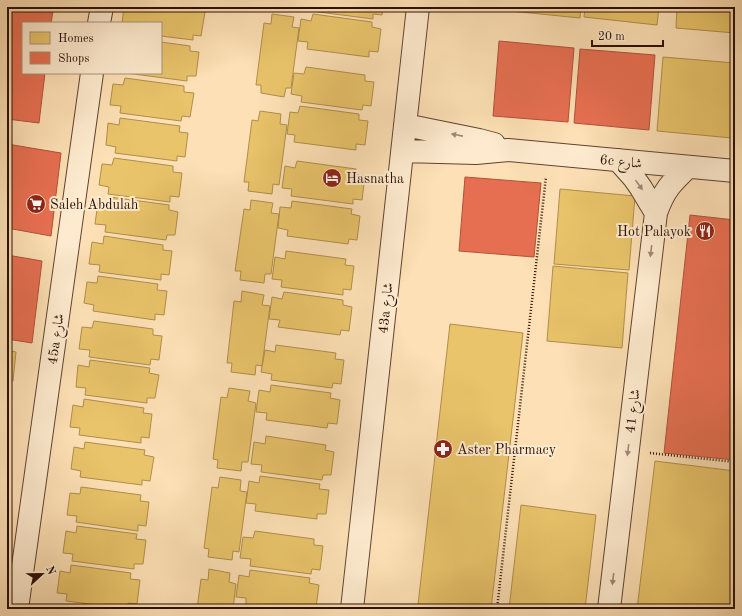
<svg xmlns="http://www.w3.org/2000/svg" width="742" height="616" font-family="'Old Standard TT',Amiri,serif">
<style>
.homes{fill:#e9c46a;stroke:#b08e4c}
.shops{fill:#e76f51;stroke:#af523a}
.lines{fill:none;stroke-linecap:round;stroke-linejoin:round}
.minor-casing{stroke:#604331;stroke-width:24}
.path{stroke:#2b0f05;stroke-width:2.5;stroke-dasharray:1 2;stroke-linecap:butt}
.minor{stroke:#feebcf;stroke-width:22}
.oneway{fill:#9f8874}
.labels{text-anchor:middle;stroke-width:4;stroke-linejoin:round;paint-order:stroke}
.street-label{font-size:14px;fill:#2b0f05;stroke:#feebcf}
.poi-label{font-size:14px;fill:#2b0f05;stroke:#feebcf;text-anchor:start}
</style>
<rect width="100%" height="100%" fill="#fde0b5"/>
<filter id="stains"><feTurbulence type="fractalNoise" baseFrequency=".005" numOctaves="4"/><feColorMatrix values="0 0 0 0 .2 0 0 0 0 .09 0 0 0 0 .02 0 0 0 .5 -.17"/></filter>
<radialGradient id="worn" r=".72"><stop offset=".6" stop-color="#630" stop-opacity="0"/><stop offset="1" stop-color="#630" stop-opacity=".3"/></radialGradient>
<path class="homes" d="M124,7H196L195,10L205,12L201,36L193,35V40L161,36V23H122Z
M312,7H383L382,15L373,14V19L311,11Z
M500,7H581L580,18L500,10Z
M585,7H659L657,25L584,17Z
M677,7H735V33L676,28Z
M272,14L294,17L292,27L299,28L291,88H286L284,97L261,93V85H256L264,23L271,24Z
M313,14L372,22V27L381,29L378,52L369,51V57L307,49L308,42L298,41L301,19L311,21Z
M161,42L190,46V51L199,52L196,76H187V81L126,73H161Z
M663,57L735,63V103L732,138L657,131Z
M306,67L365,75V81L374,82L371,106L363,105L362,110L301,102L302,96L291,94L294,73L304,74Z
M125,78L184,86V92L194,93L190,117L182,116L181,121L120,113L121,106L110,105L113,84L123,85Z
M300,106L359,114V120L368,121L365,145L356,144V150L294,142L295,135L287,134L290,112L298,113Z
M260,111L281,114L280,124L287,125L279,185L273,184L272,194L248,191L249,182H244L252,120L258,121Z
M120,118L180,126L179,132L188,133L185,157L177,156V161L115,153L116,147L106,145L108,123L119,125Z
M114,158L173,166V172L182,173L179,197L170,196V202L108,194L109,187L99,185L102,164L112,165Z
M297,161L356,169V174L365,176L362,200L353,199V204L291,196L292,189L282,188L285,166L295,168Z
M560,189L635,196L629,270L554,264Z
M110,197L169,205V210L178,212L175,235H167L166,240L105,232L106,225L95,224L98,202L109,204Z
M251,200L273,203L271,213L279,214L271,274H265L264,283L240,280L241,271H235L244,209L250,210Z
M292,201L352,209L351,214L360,216L357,240L349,239L348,244L287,236L288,230L278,228L280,207L291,208Z
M104,236L163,245V250L172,251L169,275L161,274V280L99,272L100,265L89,264L92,242L103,244Z
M286,251L346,259L345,265L354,266L351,290L343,289V295L281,287L282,280L272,279L275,257L285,259Z
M553,266L628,273L622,348L547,341Z
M98,276L158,284L157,290L167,291L164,315L155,314V320L93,311L94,305L84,303L87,282L97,283Z
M242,291L264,295L262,305L270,306L262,366L256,365L255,375L231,372L232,363H227L234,301L241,302Z
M284,292L343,300V305L352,307L349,331L341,330L340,335L278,327L280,320L269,319L272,297L282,299Z
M94,321L153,329V335L162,336L159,360L151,359L150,365L89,357L90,350L79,349L82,327L92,328Z
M450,324L523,333L491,609H450L418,605Z
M276,345L336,353L335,359L344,360L341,384L333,383L332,388L271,380L272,374L261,372L265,350L275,352Z
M7,350L16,352L13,381L7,380Z
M90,360L150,368L149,373L159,375L155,398H147V403L85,395L86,388L76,387L78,365L89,367Z
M271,385L331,393L330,398L340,400L337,424L328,423L327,428L266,420L267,413L256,412L259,390L270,392Z
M229,388L250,391L248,401L256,403L248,462H242L241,471L217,468L218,460L213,459L221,397L227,398Z
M84,399L144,408L143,413L152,414L149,438L141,437V443L79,435L80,428L70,427L73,405L83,407Z
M266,436L326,445L325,450L334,452L331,475H323L322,480L261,472L262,465L251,464L254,442L265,444Z
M85,442L145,450L144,455L154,457L150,481L142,480V485L80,477L81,471L71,469L74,447L84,449Z
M655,461L735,471V609H637Z
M260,476L320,484L319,489L329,490L326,514H317V519L255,511L256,504L246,503L249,481L259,483Z
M220,477L241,480L240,491L247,492L239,552L233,551L232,560L208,557L209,549L204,548L212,487L218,488Z
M81,487L141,495L140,501L149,502L146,526L138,525V531L76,522L77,516L67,515L70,493L80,494Z
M521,505L596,515L585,609H509Z
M77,526L137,534L136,539L146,540L143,564H134V569L72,561L73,554L63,553L66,531L76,533Z
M255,531L314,539V545L323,546L320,570L312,569L311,574L250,566L251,559L240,558L243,537L253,538Z
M71,565L131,573L130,579L140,580L137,604L128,603V609L66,601L67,594L57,593L60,571L70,573Z
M209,569L230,573L229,582L236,584L233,609H197L201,579L208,580Z
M250,570L310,578L309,583L319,585L316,608L307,607V609H279L246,605V598L236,597L239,575L249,577Z
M66,605L95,609H65Z"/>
<path class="shops" d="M7,7H25L53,11L51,23H23V73H45L39,123L7,119Z
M499,41L574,48L568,122L493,116Z
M580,49L655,55L649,130L574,123Z
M7,144L61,153L51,236L7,228Z
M465,177L541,183L534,257L459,251Z
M690,215L735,220V460L664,453Z
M7,255L42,261L32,343L7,339Z"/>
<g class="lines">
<defs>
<path id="minor" d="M99,23L102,7
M405,125L479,140L494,144
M403,151L476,153L508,150L735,171
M618,160L634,178L641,188L656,213
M17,609L92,73
M352,609L418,7
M609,609L656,213C664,190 671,183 688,167"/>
</defs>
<use href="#minor" class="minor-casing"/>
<path class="path" d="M650,453L735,462
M497,609L546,177"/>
<use href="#minor" class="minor"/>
</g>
<defs><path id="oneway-solid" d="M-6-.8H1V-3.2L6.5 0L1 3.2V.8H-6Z"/></defs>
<g class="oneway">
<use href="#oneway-solid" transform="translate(457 135) rotate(-169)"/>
<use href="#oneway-solid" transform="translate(639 185) rotate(54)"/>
<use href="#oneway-solid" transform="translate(651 251) rotate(97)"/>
<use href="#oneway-solid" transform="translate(628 450) rotate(97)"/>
<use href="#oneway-solid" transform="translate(613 579) rotate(97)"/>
</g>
<defs>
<symbol id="hotel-disc" viewBox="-11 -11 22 22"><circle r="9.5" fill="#8f2418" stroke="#feebcf"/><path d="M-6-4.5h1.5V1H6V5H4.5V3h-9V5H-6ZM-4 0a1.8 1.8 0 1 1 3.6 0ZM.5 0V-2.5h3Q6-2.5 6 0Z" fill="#fff"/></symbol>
<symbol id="supermarket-disc" viewBox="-11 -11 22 22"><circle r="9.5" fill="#8f2418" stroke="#feebcf"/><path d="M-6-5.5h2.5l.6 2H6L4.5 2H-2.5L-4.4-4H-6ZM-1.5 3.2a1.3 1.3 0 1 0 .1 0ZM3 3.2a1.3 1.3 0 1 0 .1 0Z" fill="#fff"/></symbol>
<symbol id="restaurant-disc" viewBox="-11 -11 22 22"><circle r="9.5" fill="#8f2418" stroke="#feebcf"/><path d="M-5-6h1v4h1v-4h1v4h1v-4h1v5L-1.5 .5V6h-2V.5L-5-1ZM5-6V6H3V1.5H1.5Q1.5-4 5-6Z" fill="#fff"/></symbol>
<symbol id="pharmacy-disc" viewBox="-11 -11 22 22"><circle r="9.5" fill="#8f2418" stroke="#feebcf"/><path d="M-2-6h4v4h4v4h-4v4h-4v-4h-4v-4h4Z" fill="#fff"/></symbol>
</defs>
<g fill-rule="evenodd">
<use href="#hotel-disc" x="321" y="167" width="22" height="22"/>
<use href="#supermarket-disc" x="25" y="193" width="22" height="22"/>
<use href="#restaurant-disc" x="694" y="220" width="22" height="22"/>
<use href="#pharmacy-disc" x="432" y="438" width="22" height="22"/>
</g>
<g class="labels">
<g class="street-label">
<text transform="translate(621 161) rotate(6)" y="5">6c شارع</text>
<text transform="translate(385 308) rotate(-84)" y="5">43a شارع</text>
<text transform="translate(55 339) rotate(-82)" y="5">45a شارع</text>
<text transform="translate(632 411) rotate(-83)" y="5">شارع 41</text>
</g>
<g class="poi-label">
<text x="346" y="183">Hasnatha</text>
<text x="50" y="209">Saleh Abdulah</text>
<text x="691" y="236" text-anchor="end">Hot Palayok</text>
<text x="457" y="454">Aster Pharmacy</text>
</g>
</g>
<rect width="742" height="616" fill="none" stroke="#fde0b5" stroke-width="24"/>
<rect x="8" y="8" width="726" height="600" fill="none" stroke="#2b0f05" stroke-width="2"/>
<rect x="12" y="12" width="718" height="592" fill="none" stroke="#2b0f05"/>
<rect x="22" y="22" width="140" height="52" fill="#feebcf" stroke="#aa937e"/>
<rect x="30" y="32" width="20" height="12" fill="#e9c46a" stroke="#aa937e"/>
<text x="58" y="42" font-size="12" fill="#2b0f05">Homes</text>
<rect x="30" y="52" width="20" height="12" fill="#e76f51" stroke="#aa937e"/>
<text x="58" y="62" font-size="12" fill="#2b0f05">Shops</text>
<g transform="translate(42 574) rotate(68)" stroke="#feebcf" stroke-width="3" paint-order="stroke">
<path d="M0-3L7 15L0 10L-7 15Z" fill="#2b0f05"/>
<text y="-6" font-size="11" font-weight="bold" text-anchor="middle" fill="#2b0f05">N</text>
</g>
<path d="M592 40v6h71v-6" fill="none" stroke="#2b0f05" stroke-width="2"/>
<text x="598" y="40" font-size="12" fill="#2b0f05" stroke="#feebcf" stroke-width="3" paint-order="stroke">20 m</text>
<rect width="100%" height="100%" filter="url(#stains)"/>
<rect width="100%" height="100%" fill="url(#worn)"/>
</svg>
